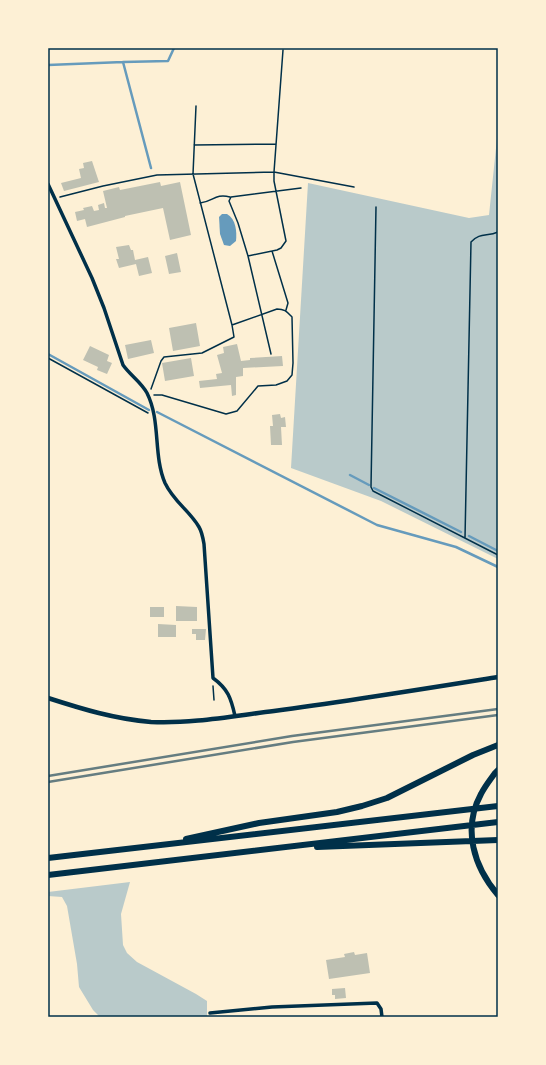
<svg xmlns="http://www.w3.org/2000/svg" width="546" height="1065" font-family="Poppins,sans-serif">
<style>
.green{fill:#b9caca}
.water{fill:#669bbc}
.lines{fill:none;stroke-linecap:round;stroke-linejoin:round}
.stream{stroke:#669bbc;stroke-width:2.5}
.building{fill:#bec0b2}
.path{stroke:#003049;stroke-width:1.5}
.minor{stroke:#003049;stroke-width:3.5}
.tertiary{stroke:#003049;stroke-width:4.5}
.motorway{stroke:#003049;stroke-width:6}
.rail{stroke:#657d81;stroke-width:2.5}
.neatline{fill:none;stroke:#003049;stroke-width:1.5}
</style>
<rect width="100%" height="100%" fill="#fdf0d5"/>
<path class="green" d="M498,129V559L381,501L291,468L308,183L469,218L489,215Z
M130,882L121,914L123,945L127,953L137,962L196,994L207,1001V1017H100L93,1010L79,987L77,964L67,906L62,897L48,896V892Z"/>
<path class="water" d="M222,214H227C236,219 237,232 236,241L230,246L224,245L220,234L219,217Z"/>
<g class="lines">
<path class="stream" d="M48,65L123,62
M151,168L123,62L168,61L174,48
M48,354L149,410
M157,412L377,525L456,547L498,567
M350,475L369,485
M374,488L461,532
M469,536L498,551"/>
</g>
<path class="building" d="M92,161L99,182L64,191L61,183L81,178L79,169L84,168L83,163Z
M160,182L161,186L180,182L191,235L170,240L163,208L125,216V217L87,227L85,219L77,221L75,212L84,210L83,208L92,206L94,211L99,210L98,205L104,203L105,208H107L103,191L119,187L120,190Z
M129,245L131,250H133L135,260L148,257L152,273L139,276L136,264L119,268L116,259H119L116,247Z
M177,253L181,272L169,274L165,256Z
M196,323L200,346L173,351L169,328Z
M151,340L154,353L128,359L125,345Z
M237,344L241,361L250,360V358L282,356L283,366L243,368V376L236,377V395L232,396L231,385L200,388L199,381L217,379L216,374L222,373L217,355L224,353L223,347Z
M90,346L109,355L107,361L112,363L107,374L97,370L98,367L83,360Z
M191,358L194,376L165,381L162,363Z
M280,414L281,418L285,417L286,427H281L282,445H271L270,426H273L272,415Z
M176,606L197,607V621H176Z
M150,607H164V617H150Z
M158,624L176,625V637H158Z
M192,629H206L205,640H196V634H192Z
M354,952L355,955L367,953L370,973L329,979L326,960L345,957L344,954Z
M345,988L346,998L335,999V995H332V989Z"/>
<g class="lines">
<path class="path" d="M194,145L276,144
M60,197L103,186L157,175L274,172L283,50
M200,203C213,202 215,193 230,197
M376,207L371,487L373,491L498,555
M272,251L288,303L286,310
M248,256L277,250L281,248L286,241L274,181V172L354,187
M271,354L248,256L238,223L229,201L231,197L301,188
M48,358L148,413
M151,389L161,361L164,357L202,353L234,337L232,325
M154,395H162L226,414L237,411L258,386L276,385L287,381L292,375L293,363L292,317C287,312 285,309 277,309L232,325L193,174L196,106
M465,538L471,242C480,232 487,237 498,232
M213,686L214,700"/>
<path class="minor" d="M48,184L92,278L104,308L123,365C130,375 141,382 147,393C161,421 153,455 165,483C174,502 189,510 199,527C202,532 203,538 204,544L213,678C228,689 231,698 235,716
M210,1013L272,1007L377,1003L381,1009L382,1017"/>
<path class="tertiary" d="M48,698C82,709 115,719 151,722C191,724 233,716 274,711C349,701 423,689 498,677"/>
<path class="motorway" d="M498,770L495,773C490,780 485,786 481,794C462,829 474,867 498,895
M186,839L259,823L337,812L362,806L387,798L473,755L498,745
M317,847L498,840
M48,858L498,806
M48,875L498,822"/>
<path class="rail" d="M48,776L292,736L498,709
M48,782L293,742L498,715"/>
</g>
<rect width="546" height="1065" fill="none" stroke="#fdf0d5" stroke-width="98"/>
<rect x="49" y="49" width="448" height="967" class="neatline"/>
</svg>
